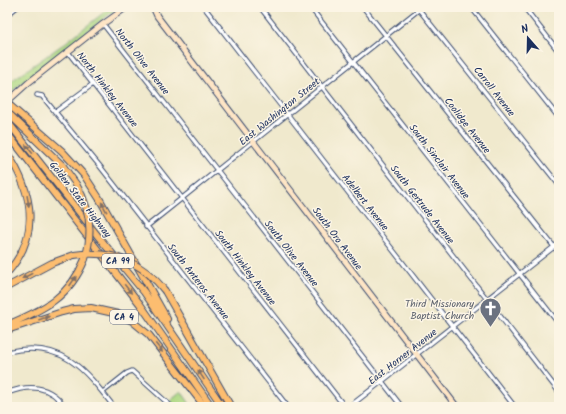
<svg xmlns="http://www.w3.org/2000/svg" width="566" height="414" font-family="Kalam,sans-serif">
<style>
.green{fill:#afd984;stroke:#658471}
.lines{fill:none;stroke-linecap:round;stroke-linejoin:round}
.street-casing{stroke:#3b4b6f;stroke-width:5.5}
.secondary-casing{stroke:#3b4b6f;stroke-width:7}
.highway-casing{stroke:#3b4b6f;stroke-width:8}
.street{stroke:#fff;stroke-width:3.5}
.secondary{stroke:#fee5c5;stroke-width:5}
.highway{stroke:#fcbd6f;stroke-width:6}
.highway-bridge-casing{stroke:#3b4b6f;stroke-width:8;stroke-linecap:butt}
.highway-bridge{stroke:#fcbd6f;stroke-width:6}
.oneway{fill:#806f66}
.labels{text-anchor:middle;stroke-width:3;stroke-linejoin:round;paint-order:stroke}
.shield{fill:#fcf5e5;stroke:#5e6a86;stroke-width:1}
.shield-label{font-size:9px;font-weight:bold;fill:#1b2f5e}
.street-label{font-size:10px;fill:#1b2f5e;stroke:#fcf5e5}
.worship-label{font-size:10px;fill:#5b616d;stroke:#fcf5e5;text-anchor:end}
</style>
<rect width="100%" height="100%" fill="#fcf5e5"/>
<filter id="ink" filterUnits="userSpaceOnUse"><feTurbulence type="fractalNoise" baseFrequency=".025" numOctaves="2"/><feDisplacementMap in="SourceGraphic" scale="8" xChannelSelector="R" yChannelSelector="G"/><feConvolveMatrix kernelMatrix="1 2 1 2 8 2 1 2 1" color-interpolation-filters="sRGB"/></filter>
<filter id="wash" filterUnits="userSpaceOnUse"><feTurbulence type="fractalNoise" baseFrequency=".012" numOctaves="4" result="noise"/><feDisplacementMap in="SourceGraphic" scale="16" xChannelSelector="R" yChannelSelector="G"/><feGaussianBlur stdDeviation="0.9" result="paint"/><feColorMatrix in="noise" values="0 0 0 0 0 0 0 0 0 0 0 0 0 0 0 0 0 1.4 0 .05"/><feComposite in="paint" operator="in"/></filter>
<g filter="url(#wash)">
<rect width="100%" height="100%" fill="#f0e9cd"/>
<path class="green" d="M111,7H120L103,19L7,95V84L65,43Z
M181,391L192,407H175L170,400Z"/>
</g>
<g filter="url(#ink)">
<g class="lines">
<defs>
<path id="street" d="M204,7L515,407
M260,7L559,392
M310,7L559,324
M363,7L559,253
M417,7L559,185
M471,7L559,118
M524,7L559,52
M7,15L17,7
M103,24L402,407
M68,52L345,407
M37,95L42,96L99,165L288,407
M55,112L93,84
M146,227L422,7
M7,352C61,339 84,368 114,407
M103,392L127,373L132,371L172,407
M7,393C30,384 50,385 65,407
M349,407L559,243"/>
<path id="secondary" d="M153,7L157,16L457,407
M7,102L28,83L103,24L127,7"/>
<path id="highway" d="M7,103L62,151L84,175L99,198L167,319
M7,112L63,166L76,184
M7,121L101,240L144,292L223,407
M7,133L140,304L212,407
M7,153C33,192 41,235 7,273
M7,287L52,263L74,255
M165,291L231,407
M7,325C43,310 70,297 85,259
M7,330L62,312L74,309L91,308L118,314L132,321L149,335L205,407"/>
</defs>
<use href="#street" class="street-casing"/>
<use href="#secondary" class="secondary-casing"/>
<use href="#highway" class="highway-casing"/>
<use href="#street" class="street"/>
<use href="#secondary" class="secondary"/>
<use href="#highway" class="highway"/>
<defs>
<path id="highway-bridge" d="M76,184C90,207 93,233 85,259
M74,255C110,250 142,261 165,291"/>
</defs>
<use href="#highway-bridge" class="highway-bridge-casing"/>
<use href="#highway-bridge" class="highway-bridge"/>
</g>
<defs><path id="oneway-solid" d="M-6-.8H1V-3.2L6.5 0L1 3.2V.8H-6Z"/></defs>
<g class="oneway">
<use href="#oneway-solid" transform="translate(29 149) rotate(-129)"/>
<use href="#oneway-solid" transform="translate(28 201) rotate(81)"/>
<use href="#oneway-solid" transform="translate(104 207) rotate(-119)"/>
<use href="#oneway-solid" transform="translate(27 276) rotate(152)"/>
<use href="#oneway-solid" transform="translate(73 281) rotate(-56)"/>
<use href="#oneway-solid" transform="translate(128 289) rotate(51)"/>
<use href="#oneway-solid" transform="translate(44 318) rotate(-19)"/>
<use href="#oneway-solid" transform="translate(159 348) rotate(52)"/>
<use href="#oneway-solid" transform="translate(201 375) rotate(-124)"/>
</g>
</g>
<defs>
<symbol id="church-pin" viewBox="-11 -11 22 30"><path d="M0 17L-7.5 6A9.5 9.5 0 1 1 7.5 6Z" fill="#6b7280" stroke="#fcf5e5"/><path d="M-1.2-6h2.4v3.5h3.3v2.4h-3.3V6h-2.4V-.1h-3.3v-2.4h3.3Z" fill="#fff"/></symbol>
</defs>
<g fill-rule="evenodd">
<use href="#church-pin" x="478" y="296" width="25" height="34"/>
</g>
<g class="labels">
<g class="shield">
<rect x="102" y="254" width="32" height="14" rx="3"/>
<rect x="110" y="310" width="28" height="14" rx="3"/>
</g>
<g class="shield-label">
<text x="118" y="264">CA 99</text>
<text x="124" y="320">CA 4</text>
</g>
<g class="street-label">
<text transform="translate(143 61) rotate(52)" y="4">North Olive Avenue</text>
<text transform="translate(108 89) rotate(52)" y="4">North Hinkley Avenue</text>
<text transform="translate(495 91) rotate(52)" y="4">Carroll Avenue</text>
<text transform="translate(279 111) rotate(-39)" y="4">East Washington Street</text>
<text transform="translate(468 125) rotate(52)" y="4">Coolidge Avenue</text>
<text transform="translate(440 161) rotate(52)" y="4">South Sinclair Avenue</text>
<text transform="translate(81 199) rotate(52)" y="4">Golden State Highway</text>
<text transform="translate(366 202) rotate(52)" y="4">Adelbert Avenue</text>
<text transform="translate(423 204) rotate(52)" y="4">South Gertrude Avenue</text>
<text transform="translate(338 238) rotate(53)" y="4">South Oro Avenue</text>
<text transform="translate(292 253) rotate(52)" y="4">South Olive Avenue</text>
<text transform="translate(246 267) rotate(52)" y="4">South Hinkley Avenue</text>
<text transform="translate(199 281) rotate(52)" y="4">South Anteros Avenue</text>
<text transform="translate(402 356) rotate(-38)" y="4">East Horner Avenue</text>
</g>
<g class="worship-label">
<text x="474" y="307">Third Missionary<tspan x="474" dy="12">Baptist Church</tspan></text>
</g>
</g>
<rect width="566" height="414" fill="none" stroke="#fcf5e5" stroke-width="24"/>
<g transform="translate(528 38) rotate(340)" stroke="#fcf5e5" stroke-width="3" paint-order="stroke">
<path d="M0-3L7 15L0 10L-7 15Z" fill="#1b2f5e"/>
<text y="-6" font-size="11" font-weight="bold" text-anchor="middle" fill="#1b2f5e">N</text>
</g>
</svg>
